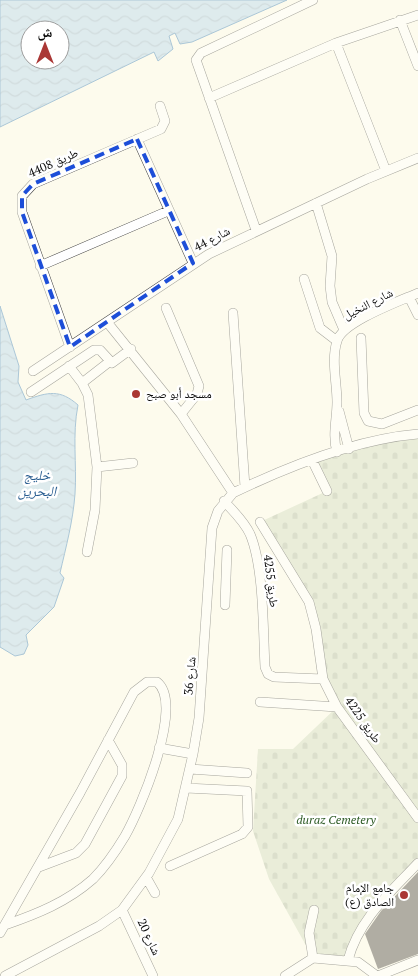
<svg xmlns="http://www.w3.org/2000/svg" width="418" height="976" font-family="'PT Serif','Noto Naskh Arabic',serif">
<style>
.cemetery{fill:url(#cemetery-stones)}
.water{fill:url(#water-waves);stroke:#4887bc;fill-rule:evenodd}
.building{fill:#534e4a}
.lines{fill:none;stroke-linecap:round;stroke-linejoin:round}
.minor-casing{stroke:#3f3f3f;stroke-width:10}
.minor{stroke:#fff;stroke-width:9}
.marked{fill:none;stroke:#1d4ed8;stroke-width:4;stroke-dasharray:10 6;stroke-linejoin:round}
.poi-dot{fill:#aa3735;stroke:#fff;stroke-width:2}
.labels{text-anchor:middle;stroke-width:5;stroke-linejoin:round;paint-order:stroke}
.street-label{font-size:12px;fill:#0c0c0c;stroke:#fff}
.poi-label{font-size:12px;fill:#0c0c0c;stroke:#fff;text-anchor:start}
.park-label{font-size:12px;font-style:italic;fill:#2d5b25;stroke:#fff}
.water-label{font-size:14px;font-style:italic;fill:#255a8e;stroke:#fff}
</style>
<defs>
<pattern id="cemetery-stones" width="16" height="16" patternUnits="userSpaceOnUse" patternTransform="scale(1.25)"><rect width="16" height="16" fill="#d2dcc1"/><path d="M2 7V4a2 2 0 0 1 4 0v3zM10 15v-3a2 2 0 0 1 4 0v3z" fill="#b3bca5"/></pattern>
<pattern id="water-waves" width="16" height="10" patternUnits="userSpaceOnUse" patternTransform="scale(1.25)"><rect width="16" height="10" fill="#b8d7ee"/><path d="M0 5q4-4 8 0t8 0" fill="none" stroke="#9db7cb"/></pattern>
</defs>
<rect width="100%" height="100%" fill="#fdfbed"/>
<path class="cemetery" d="M418,435V863L362,925L348,960L313,958L269,879L253,831L258,749H293L337,707L323,679L309,602L260,522L327,491L312,460Z"/>
<path class="water" d="M0,0H287L192,42L180,44L175,33L169,36L173,49L158,61L154,52L0,127ZM30,30H60V60H30Z
M0,306L19,366L18,382L26,400C48,392 60,389 78,405C72,435 77,464 75,494C73,521 66,547 60,573L64,578L54,607L26,635L28,645L24,654L15,656L0,647Z"/>
<path class="building" d="M418,872V954L378,969L365,934L381,911Z"/>
<g class="lines">
<defs>
<path id="minor" d="M400,20L418,66
M336,43L386,171
M209,98L336,43L418,15
M137,139L193,263
M316,203L332,256L330,286L332,302L344,330
M256,230L196,60L201,53L313,0
M40,266L168,211
M304,279L320,328L337,341
M409,297L418,315
M166,308L199,386L197,394L181,414
M233,313L245,487
M107,322L181,414L233,493
M361,338L364,413L368,421L382,424L418,410
M70,347L22,212V196L33,184L161,129L165,121L160,106
M69,366L82,383L88,395L97,467L95,510L87,552
M33,371L209,254L367,179L418,158
M82,383L109,362
M31,392L94,350H100L112,363L131,349
M339,411L349,449
M337,452C332,435 337,419 337,402C337,383 331,360 337,341C342,322 400,301 418,293
M312,460L327,491
M97,467L133,463
M224,501C233,511 244,521 250,534C264,567 263,630 265,667L268,674L274,677L323,679L337,707L418,818
M260,522L309,602L316,629L323,679
M225,605L227,550
M260,702L337,707
M159,748L193,754
M190,769L247,773
M170,866L242,834L248,827L247,791L186,788
M39,867L76,853L85,844L122,776V765L108,740
M146,877L155,893
M122,910L153,976
M0,933L80,793L134,692L147,682H157C185,704 140,810 125,836C116,851 105,867 93,879C67,902 37,914 5,925
M313,958L309,933L314,910
M348,960C359,919 390,893 418,863
M5,976L99,926L122,910L149,873L178,819L193,754L199,718L212,528L218,511L233,493C287,467 358,439 418,434
M285,976L313,958L358,962L377,976
M378,976L418,960"/>
</defs>
<use href="#minor" class="minor-casing"/>
<use href="#minor" class="minor"/>
</g>
<path d="M0 0H418V976H0ZM137,139L193,263L70,347L22,212V196L33,184Z" fill="#fdfbed" fill-opacity=".55" fill-rule="evenodd"/>
<path class="marked" d="M137,139L193,263L70,347L22,212V196L33,184Z"/>
<g class="poi-dot">
<circle cx="136" cy="394" r="5"/>
<circle cx="404" cy="895" r="5"/>
</g>
<g class="labels">
<g class="street-label">
<text transform="translate(53 163) rotate(-24)" y="4">طريق 4408</text>
<text transform="translate(212 239) rotate(-28)" y="4">شارع 44</text>
<text transform="translate(368 304) rotate(-27)" y="4">شارع النخيل</text>
<text transform="translate(271 581) rotate(83)" y="4">طريق 4255</text>
<text transform="translate(190 676) rotate(-85)" y="4">شارع 36</text>
<text transform="translate(363 720) rotate(55)" y="4">طريق 4225</text>
<text transform="translate(149 937) rotate(65)" y="4">شارع 20</text>
</g>
<g class="poi-label">
<text x="146" y="398">مسجد أبو صبح</text>
<text x="394" y="892" text-anchor="end">جامع الإمام<tspan x="394" dy="14">الصادق (ع)</tspan></text>
</g>
<g class="park-label">
<text x="336" y="824">duraz Cemetery</text>
</g>
<g class="water-label">
<text x="37" y="480">خليج<tspan x="37" dy="16">البحرين</tspan></text>
</g>
</g>
<g transform="translate(45 45)"><circle r="24" fill="#ffffff" stroke="#9e9e9e"/>
<path d="M0-4L9 19L0 12L-9 19Z" fill="#aa3735"/>
<text y="-8" font-size="14" font-weight="bold" text-anchor="middle" fill="#0c0c0c">ش</text>
</g>
</svg>
